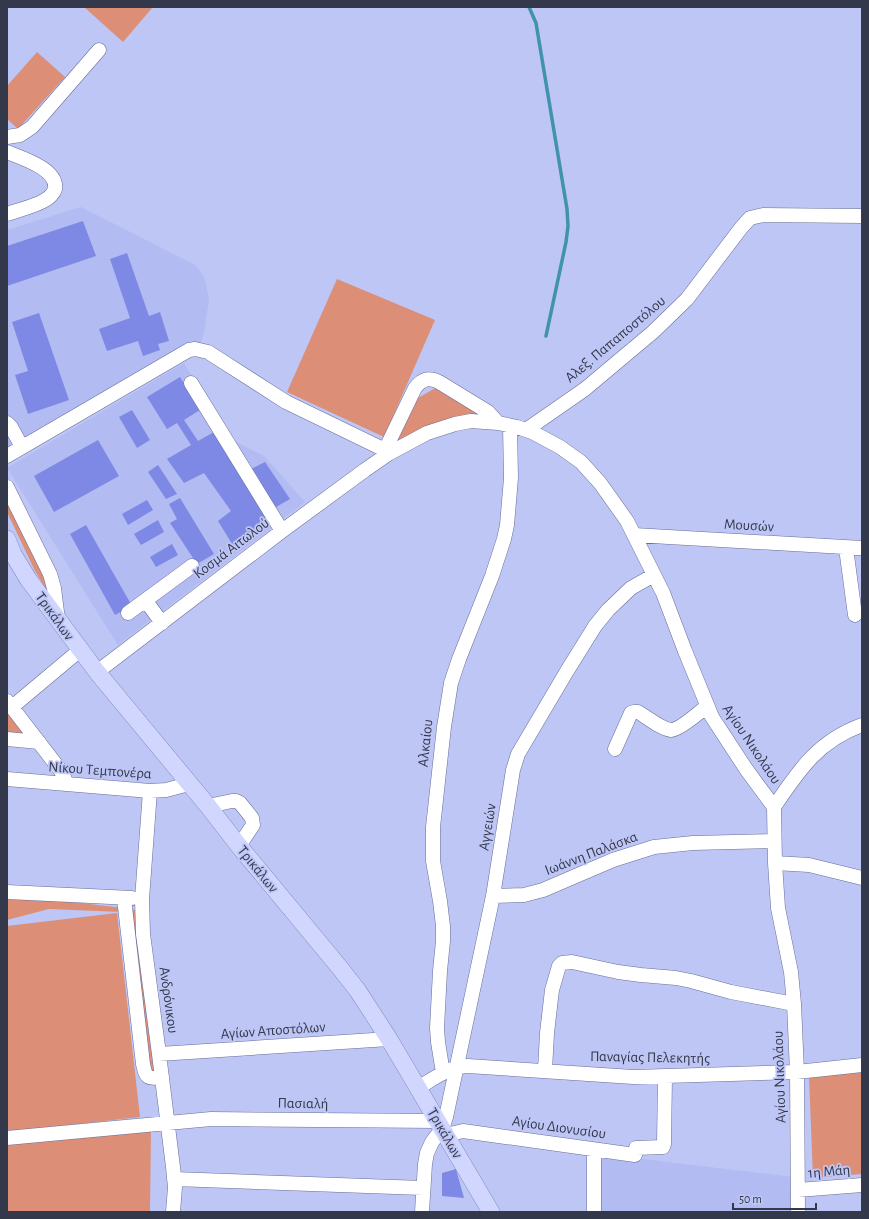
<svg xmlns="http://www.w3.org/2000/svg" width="869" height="1219" font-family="'Alegreya Sans',sans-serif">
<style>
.built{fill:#b2bbf2}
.green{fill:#dc8e77}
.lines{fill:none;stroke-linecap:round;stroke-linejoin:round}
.stream{stroke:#4192ac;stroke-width:3.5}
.building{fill:#7e89e5}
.minor-casing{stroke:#676e99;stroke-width:15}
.major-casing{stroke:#858dbf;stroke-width:18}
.minor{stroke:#fff;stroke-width:14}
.major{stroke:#d0d6fe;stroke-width:17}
.labels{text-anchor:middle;stroke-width:3.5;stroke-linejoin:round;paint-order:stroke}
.street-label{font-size:15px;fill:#34384b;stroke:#bec6f6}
</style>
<rect width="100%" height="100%" fill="#bec6f6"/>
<path class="built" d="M81,207L195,265L204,276L209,299L204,333L198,351L7,461V230Z
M184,363L229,438L264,456L305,502L118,645L7,468Z
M600,1154L793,1177V1212H600Z"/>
<path class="green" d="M84,7H153L123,42Z
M37,52L65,77L18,129L7,119V86Z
M337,279L435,320L384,437L287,392Z
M437,387L485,415L397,441L411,410L418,398Z
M7,496L49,584V594L35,571L7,512Z
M7,702L37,740L7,737Z
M7,898L73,902L115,907L121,908L122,912L49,909L7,920Z
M132,909L135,910L156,1070L153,1071L150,1070Z
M117,913L140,1117L7,1132V926Z
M862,1071V1174L813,1178L809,1077Z
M151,1129L150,1212H7V1145Z"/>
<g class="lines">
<path class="stream" d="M529,7L536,23L567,209L568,226L566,242L546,336"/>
</g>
<path class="building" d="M83,221L96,256L7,286V246Z
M127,253L149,316L160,312L169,341L158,344L160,350L143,356L138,341L107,351L99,329L130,318L110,259Z
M39,313L69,400L28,414L15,375L28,371L12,322Z
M180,377L200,410L184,420L198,441L214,432L275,522L234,547L218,521L231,511L204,473L184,483L167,459L191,445L177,423L167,429L147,397Z
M132,410L150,440L137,448L119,417Z
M98,440L119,476L54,512L34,476Z
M265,462L290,499L276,507L251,469Z
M158,465L177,494L166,499L148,472Z
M180,498L214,554L197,564L170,523L177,519L169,504Z
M147,500L153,510L128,525L122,514Z
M158,520L164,532L141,545L134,534Z
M86,525L132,606L115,615L70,534Z
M172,544L178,555L156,567L150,557Z
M456,1169L464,1198L442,1196V1173Z"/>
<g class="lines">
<defs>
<path id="minor" d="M7,137L20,135L32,127L99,50
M7,152C22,158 58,169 55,189C54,193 49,198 45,200C36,206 18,210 7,214
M191,383L282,531
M7,423L11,427L22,447
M526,430L585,389L653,332L687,299L741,228L750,218L763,215L862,216
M388,454L385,450L415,388C422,379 428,377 439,382L488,412L498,423
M7,456L189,350L195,349L208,352L286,402L385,450
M7,487L50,574L54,588L58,620
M634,535L862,548
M846,548L855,615
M146,601L162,623
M128,613L192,566
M97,672L282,531L365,470L388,454L427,433L455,424L471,421L498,423L517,427L532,432L560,447L581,462L600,483L627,521L663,593L685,651L712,717L746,769L774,807L775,863L778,908L791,972L794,1004L797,1072L798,1212
M7,701L61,771L67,784
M12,707L80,650
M7,739L39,742
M615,749L631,713L634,712H638C647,717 661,729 671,730C679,730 700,712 707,706
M7,779L150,791L166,790L189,784
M150,791L142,899L143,934L159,1054L173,1167L175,1187L173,1212
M208,806L232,801H236L240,803L252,818L253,825L239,846
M774,807C799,770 818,741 862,725
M775,863L809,865L862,878
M7,892L132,898
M493,896L524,895L543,890L613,860L654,847L693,843L774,841
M124,898L143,1064C146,1078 147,1079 162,1077
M159,1054L389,1039
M545,1070L547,1033L552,990L559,966L562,963L572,962L618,972L641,975L676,978L691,981L731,992L794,1004
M443,1073L438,1042L437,1028L440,971L443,941V926L440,901L433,861V827L444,727L451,683L459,659L492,576L504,539L507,525L511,478L510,426
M418,1088C434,1078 449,1067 468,1066L633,1077L797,1072L862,1065
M446,1135L463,1131L635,1155L636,1148L663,1147L664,1144L665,1077
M7,1138L211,1119L438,1121
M174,1179L423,1188
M798,1190L862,1185
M422,1212L425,1164L427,1153L432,1142L442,1129L446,1117L493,896L513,770L518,754L567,671L595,626L608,610L631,588L654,575
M594,1212V1150"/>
<path id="major" d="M7,539L13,554L28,579L97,672L208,806L239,846L340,968L358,991L389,1039L418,1088L491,1212"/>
</defs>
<use href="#minor" class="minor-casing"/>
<use href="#major" class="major-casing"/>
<use href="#minor" class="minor"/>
<use href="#major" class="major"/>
</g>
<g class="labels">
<g class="street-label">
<text transform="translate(615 339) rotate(-40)" y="5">Αλεξ. Παπαποστόλου</text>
<text transform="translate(749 525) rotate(3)" y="5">Μουσών</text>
<text transform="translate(231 548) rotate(-37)" y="5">Κοσμά Αιτωλού</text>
<text transform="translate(55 616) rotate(54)" y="5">Τρικάλων</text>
<text transform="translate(425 743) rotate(-84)" y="5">Αλκαίου</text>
<text transform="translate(752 744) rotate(56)" y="5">Αγίου Νικολάου</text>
<text transform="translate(100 770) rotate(4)" y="5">Νίκου Τεμπονέρα</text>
<text transform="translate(487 827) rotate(-81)" y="5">Αγγειών</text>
<text transform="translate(591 853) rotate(-21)" y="5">Ιωάννη Παλάσκα</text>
<text transform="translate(258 869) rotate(51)" y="5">Τρικάλων</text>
<text transform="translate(169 1000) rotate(82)" y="5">Ανδρόνικου</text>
<text transform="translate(273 1030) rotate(-4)" y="5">Αγίων Αποστόλων</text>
<text transform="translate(650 1057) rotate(1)" y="5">Παναγίας Πελεκητής</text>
<text transform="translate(779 1077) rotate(-92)" y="5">Αγίου Νικολάου</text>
<text transform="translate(303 1103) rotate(1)" y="5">Πασιαλή</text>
<text transform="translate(559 1127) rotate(8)" y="5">Αγίου Διονυσίου</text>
<text transform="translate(445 1133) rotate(60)" y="5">Τρικάλων</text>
<text transform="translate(829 1171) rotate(-5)" y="5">1η Μάη</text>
</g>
</g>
<rect width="869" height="1219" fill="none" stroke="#34384b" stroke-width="16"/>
<path d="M733 1203v6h83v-6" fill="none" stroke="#34384b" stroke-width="2"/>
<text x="739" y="1203" font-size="12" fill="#34384b" stroke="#bec6f6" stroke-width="3" paint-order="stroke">50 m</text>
</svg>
